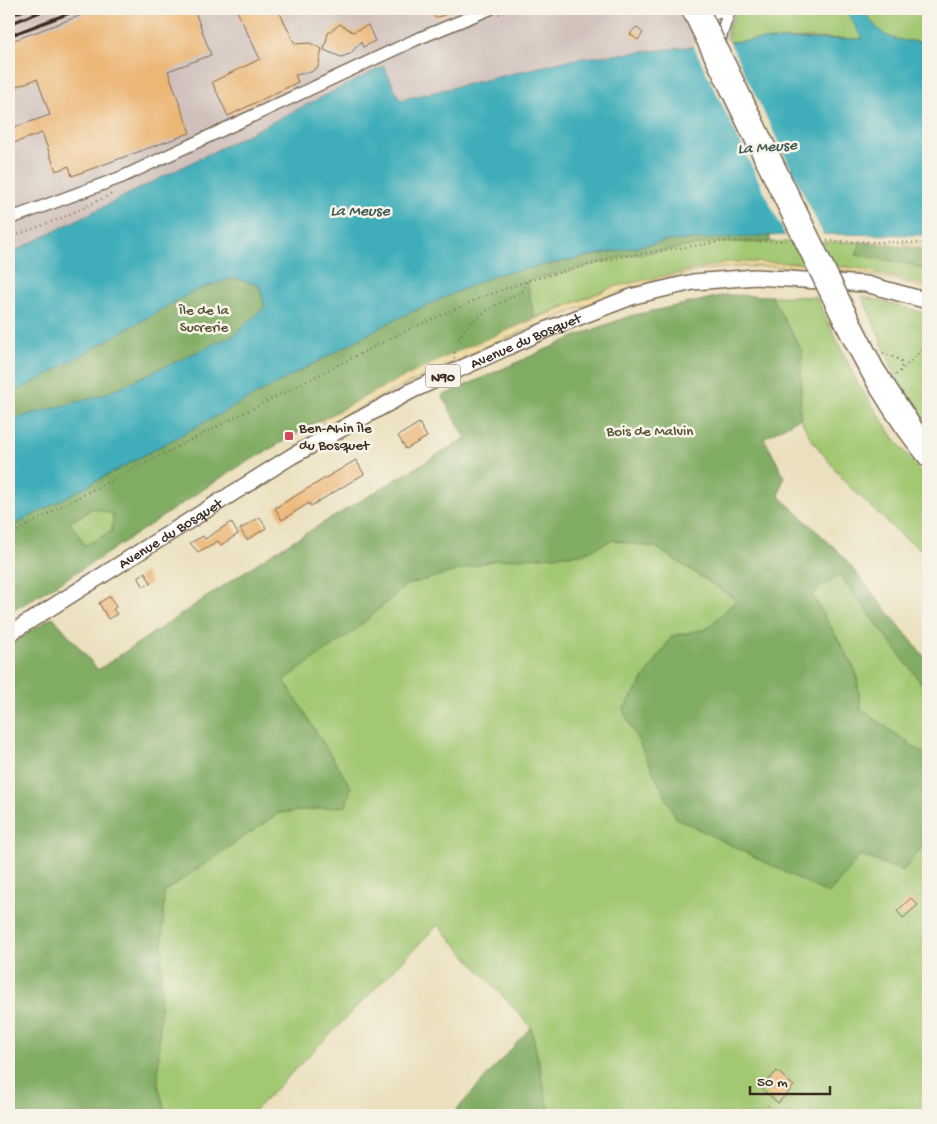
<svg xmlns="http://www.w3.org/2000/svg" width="937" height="1124" font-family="'Gochi Hand',sans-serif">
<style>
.industrial{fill:#cfc0ba}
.green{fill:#a2c872;stroke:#6e7948;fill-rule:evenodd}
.forest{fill:#81ac64;stroke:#5e6b41;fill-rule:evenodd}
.sand{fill:#eeda9e;stroke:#94825e}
.water{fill:#3faeba;stroke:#3d6c6c}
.pier{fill:#ebe0bd}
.building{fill:#ecb674}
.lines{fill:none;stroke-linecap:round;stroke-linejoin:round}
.minor-casing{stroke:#796a56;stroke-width:14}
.major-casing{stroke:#796a56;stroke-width:18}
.path{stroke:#796a56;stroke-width:2;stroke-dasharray:1 4;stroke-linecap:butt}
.minor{stroke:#fff;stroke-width:11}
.major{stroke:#fff;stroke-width:15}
.rail{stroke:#3b2a1e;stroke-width:3}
.major-bridge-casing{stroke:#796a56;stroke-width:18;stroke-linecap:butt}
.major-bridge{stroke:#fff;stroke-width:15}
.poi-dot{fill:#d1495b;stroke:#f7f3e8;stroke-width:2}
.labels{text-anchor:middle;stroke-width:5;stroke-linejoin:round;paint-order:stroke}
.shield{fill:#f7f3e8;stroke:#73665b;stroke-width:1}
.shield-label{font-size:14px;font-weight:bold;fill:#3b2a1e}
.park-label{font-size:15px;fill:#555233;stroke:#f7f3e8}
.street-label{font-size:15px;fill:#3b2a1e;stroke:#f7f3e8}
.poi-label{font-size:15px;fill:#3b2a1e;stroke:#f7f3e8;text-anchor:start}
.water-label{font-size:16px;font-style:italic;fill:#3c5855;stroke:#f7f3e8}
</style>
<rect width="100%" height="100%" fill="#f7f3e8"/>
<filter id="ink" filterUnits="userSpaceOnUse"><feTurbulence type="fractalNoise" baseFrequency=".02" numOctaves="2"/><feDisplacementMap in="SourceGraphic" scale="10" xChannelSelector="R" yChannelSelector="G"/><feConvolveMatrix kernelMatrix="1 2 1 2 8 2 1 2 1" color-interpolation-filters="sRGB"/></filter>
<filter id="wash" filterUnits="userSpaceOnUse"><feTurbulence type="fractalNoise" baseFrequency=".0096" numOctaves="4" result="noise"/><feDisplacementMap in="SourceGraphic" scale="20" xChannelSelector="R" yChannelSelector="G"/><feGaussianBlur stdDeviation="1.12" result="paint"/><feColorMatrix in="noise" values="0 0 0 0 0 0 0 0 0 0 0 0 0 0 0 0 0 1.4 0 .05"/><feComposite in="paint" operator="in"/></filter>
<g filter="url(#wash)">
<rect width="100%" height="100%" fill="#ebe0bd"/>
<path class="industrial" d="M9,9H845L864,39L574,59L399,100L384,66L9,254Z"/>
<path class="green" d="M740,9H845L864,39L806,38L729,42C725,30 732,18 740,9Z
M863,9H928V42C892,40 884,42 863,9Z
M720,242H861L857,255L910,264L928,272V286L857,268L794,263L728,262L613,287L534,318L527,281L625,256Z
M727,295L748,401L613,540L657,548L738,601L706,629L672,636L829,894L860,855L903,871L928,839V1115H550L531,1027L438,925L250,1115H166L158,1087L9,1115V645L53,617L98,670L268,556L466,438L442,396L574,337L630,316ZM351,787L345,806L279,813Z
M771,296L816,297L857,382L894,438L928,482V554L902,536L847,484L811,439L800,418L802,351Z
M862,296L928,314V429C898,391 882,340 862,296Z
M94,508L113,514L112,531L85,546L70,522Z
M839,574L928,692V757L861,709L856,671L812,594Z"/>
<path class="forest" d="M770,235V242H719L625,256L527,281L534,318L375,391L312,425L228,473L97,560L9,613V528L396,319L495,275L666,241ZM93,508L113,514L112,531L85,546L70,522Z
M861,242L928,249V272L910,264L856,255Z
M232,278L259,285L265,307L234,335L103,395L23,416L9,424V394L35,382L192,292Z
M727,295L771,296L802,351L800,418L764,438L784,476L779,496L839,552L928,661V692L839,574L812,594L856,671L861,709L928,757V839L903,871L860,855L829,894L676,818L623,710L672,636L706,629L737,600L657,548L613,540L582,554L496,560L406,585L353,632L284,680L351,787L346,806L279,813L164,892L158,1084L166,1115H9V645L53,617L98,670L268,556L466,438L442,396L574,337L630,316Z
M531,1027L550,1115H452Z"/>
<path class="sand" d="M861,242L928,243V249Z
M728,262L794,263L857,268L928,286V290C899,279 867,274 836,271C783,265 727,263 675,276C629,287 587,305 543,323C469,354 396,388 325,426L322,420L375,391L467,347L613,287Z"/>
<path class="water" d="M845,9H863C884,42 892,40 928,42V235L807,234L666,241L495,275L396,319L9,528V424L23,416L103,395L234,335L265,307L259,285L232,278L192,292L35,382L9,394V254L384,66L400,100L574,59L753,40L863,39Z"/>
<path class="pier" d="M728,39L824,236L786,237L692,43Z"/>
<g id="blocks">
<path class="building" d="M98,9H194L211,55L168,71L190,133L72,176L69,166L56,171L42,133L11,144L9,129L50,115L37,79L9,89V42Z
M236,9H278L295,44L310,43L322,49L318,67L311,72L295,75L298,82L228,116L212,82L260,59Z
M431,9H457V10L435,18Z
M340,24L353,32L368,25L375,41L363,47L361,42L350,54L341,57L324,50L328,33Z
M636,27L643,33L638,40L630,34Z
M419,423L427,437L406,449L398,436Z
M356,460L364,474L311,506L309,503L282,520L275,508Z
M260,517L266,528L247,540L240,529Z
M231,522L238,534L221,545L218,541L198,552L190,543L203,536L205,539Z
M145,572L151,583L144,587L138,577Z
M110,596L116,607L113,609L117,614L108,619L99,603Z
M911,898L918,905L903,918L897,911Z
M777,1071L794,1086L778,1103L761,1088Z"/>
</g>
</g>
<g filter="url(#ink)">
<use href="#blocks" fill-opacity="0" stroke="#796a56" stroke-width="1"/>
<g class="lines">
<defs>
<path id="minor" d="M698,9L710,13L728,11
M718,44L730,9
M9,219L122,177L415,40L490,9"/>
<g id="major">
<path d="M848,312L876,368L923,440"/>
<path d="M839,316C865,368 891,415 928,460"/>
<path id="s1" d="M9,634L292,456L411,391L548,329L634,296L693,282L756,277L866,284L928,301"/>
</g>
</defs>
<use href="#minor" class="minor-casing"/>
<use href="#major" class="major-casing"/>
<path class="path" d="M917,9L928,16
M499,14L511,9
M9,238L64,217L114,193
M827,241L928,243
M883,353L896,358L902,363L900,372
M454,358C455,353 455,346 457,342C469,317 499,303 523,291L526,282
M896,375L928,344
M9,536L65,504L399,334L482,297L527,281L625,256L720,242L787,241
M764,1115L768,1105"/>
<use href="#minor" class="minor"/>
<use href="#major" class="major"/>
<path class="rail" d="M9,16L26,9
M9,24L48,9
M9,36L80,9"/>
<defs>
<path id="major-bridge" d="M689,9L839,316
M701,9L848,312"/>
</defs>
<use href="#major-bridge" class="major-bridge-casing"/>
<use href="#major-bridge" class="major-bridge"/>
</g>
</g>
<rect class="poi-dot" x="284" y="431" width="10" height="10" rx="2.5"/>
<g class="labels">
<rect class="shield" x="425.5" y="364.5" width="35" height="23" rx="4"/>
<g class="shield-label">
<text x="443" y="381">N90</text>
</g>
<g class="park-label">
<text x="204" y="314">Île de la<tspan x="204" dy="17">Sucrerie</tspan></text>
<text x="650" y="435">Bois de Malvin</text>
</g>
<g class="street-label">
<text dy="5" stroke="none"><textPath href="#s1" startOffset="595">Avenue du Bosquet</textPath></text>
<text dy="5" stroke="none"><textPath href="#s1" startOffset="190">Avenue du Bosquet</textPath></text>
</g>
<g class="poi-label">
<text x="299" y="432">Ben-Ahin Île<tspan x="299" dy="17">du Bosquet</tspan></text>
</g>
<g class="water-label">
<text transform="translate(767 145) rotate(-4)" y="6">La Meuse</text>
<text x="360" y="215">La Meuse</text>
</g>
</g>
<rect width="937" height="1124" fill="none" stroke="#f7f3e8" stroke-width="30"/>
<path d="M750 1086v8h80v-8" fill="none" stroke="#3b2a1e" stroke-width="2.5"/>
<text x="757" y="1086" font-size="15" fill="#3b2a1e" stroke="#f7f3e8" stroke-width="4" paint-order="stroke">50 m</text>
</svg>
